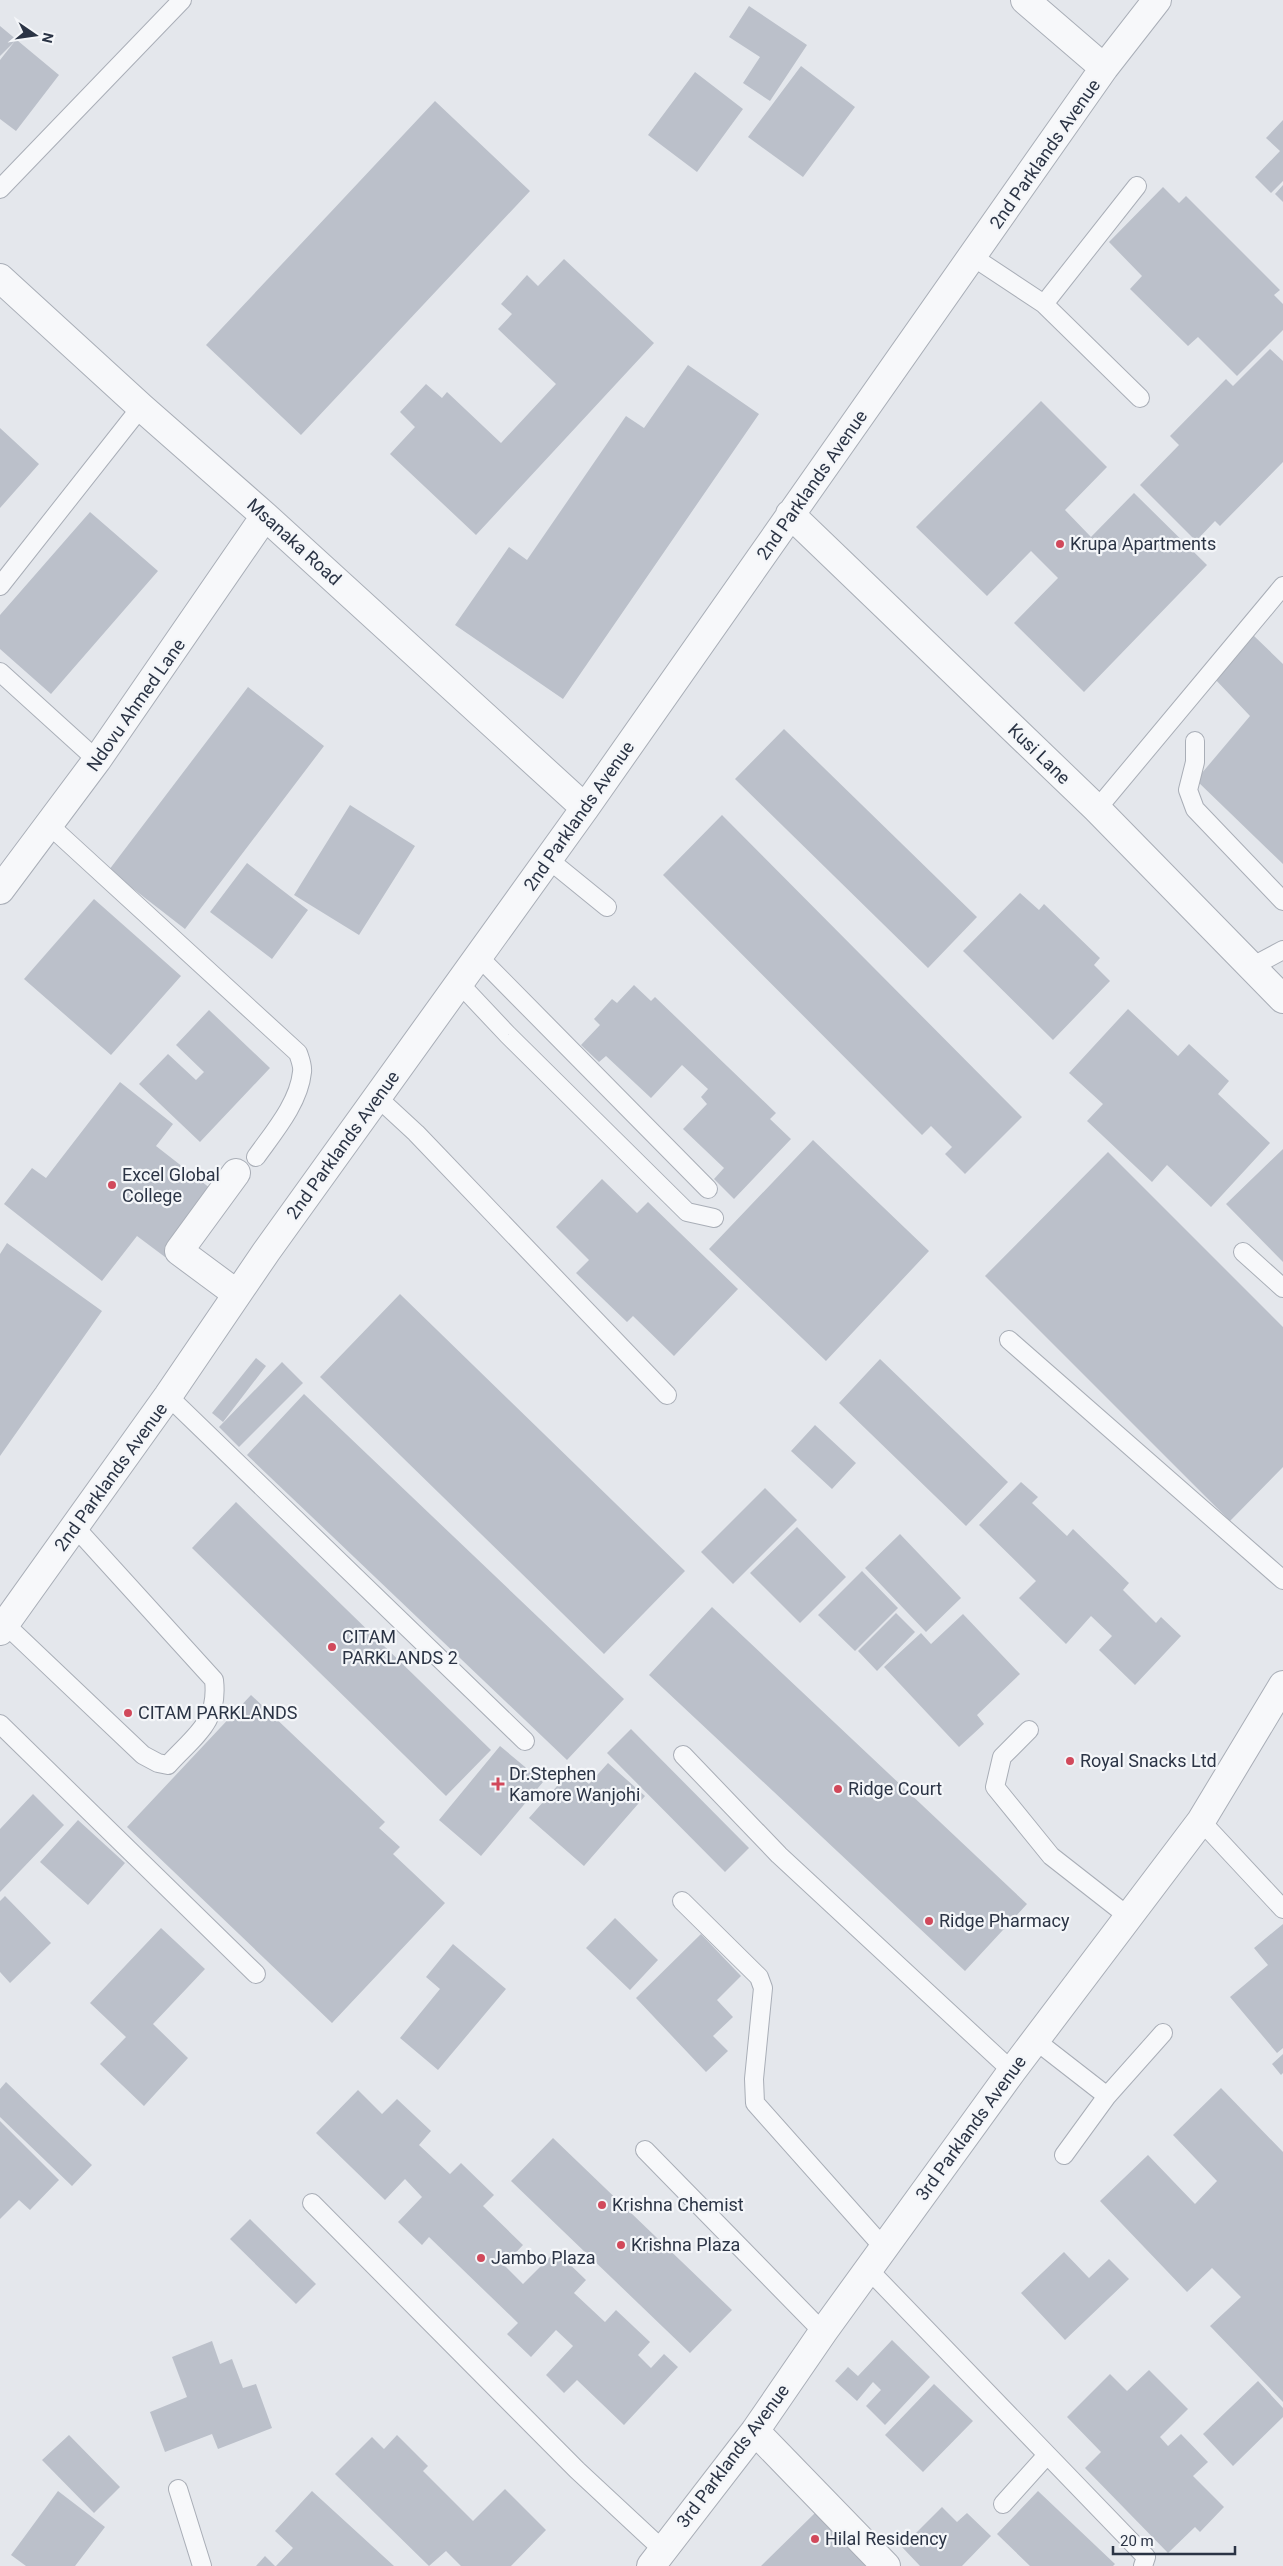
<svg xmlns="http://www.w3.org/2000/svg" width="1283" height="2566" font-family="Roboto,sans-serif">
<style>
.building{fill:#bbc0ca}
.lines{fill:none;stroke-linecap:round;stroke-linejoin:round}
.service-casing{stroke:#a9aeb7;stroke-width:20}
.minor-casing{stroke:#a9aeb7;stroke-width:30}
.service{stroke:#f7f8fa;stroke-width:18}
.minor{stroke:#f7f8fa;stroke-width:28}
.poi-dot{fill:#d1495b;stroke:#f4f6f9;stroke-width:2}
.labels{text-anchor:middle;stroke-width:4.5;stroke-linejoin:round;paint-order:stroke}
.street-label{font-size:18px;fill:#2b3445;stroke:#f4f6f9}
.poi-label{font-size:18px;fill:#2b3445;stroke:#f4f6f9;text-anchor:start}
</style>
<rect width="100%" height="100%" fill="#e4e7ec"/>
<path class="building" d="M749,6L807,45L770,101L743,83L760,57L729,37Z
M0,26L59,75L16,131L0,119V60L15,41L0,56Z
M801,66L855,107L803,177L748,137Z
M695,72L743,109L697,172L648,135Z
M435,101L530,191L301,435L206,345Z
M1283,120V181L1271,193L1255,177L1280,151L1266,138Z
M1283,185V202L1275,194Z
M1163,187L1179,203L1186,196L1280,290L1274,295L1283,304V330L1237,376L1198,337L1188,346L1130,289L1142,276L1109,242Z
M564,259L654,343L476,535L390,454L415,427L400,412L426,384L442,398L447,392L501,443L556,384L498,329L512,314L501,304L527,275L538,286Z
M1270,349L1283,361V462L1220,526L1215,521L1196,541L1140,485L1179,445L1170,436L1226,379L1233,386Z
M688,365L759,414L563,699L455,625L509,547L527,560L626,416L644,428Z
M1041,401L1107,467L1065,510L1091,537L1134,493L1207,565L1084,692L1014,623L1058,578L1031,551L987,596L916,527Z
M0,428L39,464L0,508Z
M90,512L158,571L51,694L0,649V615Z
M1253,635L1283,664V864L1196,780L1250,716L1214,678Z
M248,687L324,746L185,929L109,870Z
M784,729L977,917L928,968L735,779Z
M350,805L415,846L359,935L294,895Z
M722,815L1022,1117L965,1174L945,1154L952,1147L931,1126L922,1135L663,875Z
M247,863L308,910L272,959L210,912Z
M1020,893L1039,910L1044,904L1100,958L1094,965L1110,981L1053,1040L963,951Z
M94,899L181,976L111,1055L24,979Z
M634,985L651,1001L655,997L776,1113L770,1119L791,1139L734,1199L714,1179L724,1168L683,1129L707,1104L701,1097L708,1089L682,1065L651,1098L606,1056L599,1062L581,1045L600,1025L594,1019L612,999L617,1003Z
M1128,1009L1178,1056L1189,1044L1229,1081L1218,1094L1270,1143L1211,1207L1167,1165L1152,1182L1087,1121L1103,1104L1069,1073Z
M209,1010L270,1068L200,1142L139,1084L168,1054L196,1080L204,1072L176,1045Z
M120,1082L173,1124L156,1146L215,1192L165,1257L137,1236L102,1281L4,1204L32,1168L46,1178Z
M813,1140L929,1251L826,1361L709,1249Z
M1283,1149V1262L1226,1204Z
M1108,1152L1283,1327V1467L1230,1521L985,1276Z
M602,1179L637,1213L648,1202L738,1289L674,1356L633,1316L627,1322L576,1273L589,1260L556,1227Z
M7,1243L102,1311L0,1456V1254Z
M400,1294L685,1571L604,1654L320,1377Z
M256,1358L266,1366L223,1422L212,1413Z
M880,1359L1008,1482L966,1526L839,1403Z
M282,1362L303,1383L239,1447L219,1427Z
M304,1394L624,1699L567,1760L247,1455Z
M815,1425L856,1463L832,1489L791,1451Z
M1021,1482L1038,1497L1032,1503L1067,1536L1073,1529L1129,1583L1123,1590L1156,1623L1161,1617L1181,1636L1135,1685L1099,1650L1112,1636L1091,1616L1066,1644L1019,1598L1036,1581L979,1525Z
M765,1488L797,1520L733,1584L701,1552Z
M236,1502L491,1750L446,1796L192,1548Z
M797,1527L846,1577L800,1623L750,1573Z
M900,1534L961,1598L926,1632L865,1568Z
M862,1571L898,1608L855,1651L818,1615Z
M712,1607L1027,1904L965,1971L649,1675Z
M896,1613L915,1632L877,1671L858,1651Z
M963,1614L1020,1674L977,1715L984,1724L959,1747L884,1667L921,1633L931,1644Z
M251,1695L385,1822L379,1828L400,1847L393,1854L445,1903L332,2023L127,1827Z
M631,1729L749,1848L725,1872L607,1753Z
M500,1746L543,1782L481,1856L439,1820Z
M608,1763L645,1796L584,1866L529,1818L572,1769L589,1784Z
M33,1794L64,1825L0,1892V1829Z
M78,1820L125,1863L88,1905L40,1862Z
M5,1896L51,1943L10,1983L0,1972V1901Z
M615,1918L658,1960L630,1990L586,1948Z
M1283,1924V2048L1277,2053L1230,1997L1268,1965L1254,1948Z
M161,1928L205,1969L153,2024L188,2058L144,2106L100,2064L126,2037L90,2003Z
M701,1934L741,1976L717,2000L733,2017L713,2036L728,2051L706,2072L636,1998Z
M453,1944L506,1989L438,2070L400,2038L440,1989L426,1977Z
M1283,2054V2073L1281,2075L1272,2064Z
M6,2082L92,2165L72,2186L0,2117V2089Z
M1221,2088L1283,2152V2402L1210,2326L1241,2297L1212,2268L1187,2292L1100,2201L1148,2155L1195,2204L1217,2181L1173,2135Z
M358,2090L382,2114L397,2099L431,2131L419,2145L450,2174L461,2163L494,2195L483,2206L523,2245L504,2265L523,2284L556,2251L586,2280L574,2293L605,2322L616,2310L650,2342L638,2355L651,2368L664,2354L678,2367L624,2425L577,2380L564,2393L546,2375L573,2346L556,2330L531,2357L507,2334L518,2323L429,2237L422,2245L398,2222L422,2197L405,2179L385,2200L316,2133Z
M0,2121L59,2180L30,2210L19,2200L0,2219Z
M553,2138L732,2310L690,2353L511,2181Z
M250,2219L316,2284L296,2304L230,2239Z
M1064,2252L1089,2278L1109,2259L1129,2279L1065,2340L1021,2293Z
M892,2340L930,2377L885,2425L866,2406L881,2390L873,2382L857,2401L835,2381L848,2367L858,2376Z
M212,2341L220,2364L232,2359L243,2388L256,2384L272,2428L218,2449L212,2434L165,2452L150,2412L187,2397L172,2357Z
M1149,2370L1188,2409L1160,2437L1168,2446L1181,2434L1208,2462L1193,2476L1224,2507L1200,2532L1195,2527L1168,2553L1085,2468L1101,2452L1067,2417L1110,2374L1127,2391Z
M1258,2381L1283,2408V2417L1233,2466L1203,2434Z
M934,2384L973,2421L923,2472L885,2435Z
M69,2435L120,2487L94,2513L42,2460Z
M397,2435L428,2466L423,2471L473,2521L505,2489L546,2530L511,2566H461L446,2551L429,2566L335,2474L372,2437L384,2449Z
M58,2491L105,2527L75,2566H26L11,2555Z
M312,2491L394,2566H276L293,2548L275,2531Z
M1038,2491L1115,2564L1113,2566H1030L997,2534Z
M942,2507L957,2522L967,2513L991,2536L962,2566H920L902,2547Z
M816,2512L868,2566H761Z
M265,2556L275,2566H256Z"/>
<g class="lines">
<defs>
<path id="service" d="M0,189L182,0
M973,257L1044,304L1140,398
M1044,304L1137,186
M0,586L141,407
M0,672L97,760
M1195,741V762L1188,790L1195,809L1283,901
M1097,809L1283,586
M48,824L298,1053C300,1059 303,1066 302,1072C299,1103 273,1133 256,1157
M548,859L607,907
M478,956L708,1189
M1253,966L1283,950
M459,983L508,1035L687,1212L714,1218
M377,1097L416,1133L667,1395
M1243,1252L1283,1288
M1009,1340L1283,1580
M168,1396L525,1741
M5,1624L143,1755L158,1763L168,1765C194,1736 219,1723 214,1680L75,1527
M0,1724L256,1974
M1029,1730L1002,1757L995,1787L1051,1856L1129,1917
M683,1755L779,1855L1012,2071
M1201,1821L1283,1909
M682,1901L759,1977L763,1988L754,2079L755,2103L884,2248
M1035,2040L1107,2096L1064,2155
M1107,2096L1163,2033
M645,2150L823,2332
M312,2203L577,2470L663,2550
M868,2269L1146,2557L1143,2566
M178,2489L202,2566
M1003,2504L1047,2455"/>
<path id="minor" d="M1025,0L1104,68
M0,278L141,407L265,516L585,808
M790,514L1097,809L1283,999
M0,890L97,760L265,516
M236,1173L179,1251L237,1294
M0,1631L168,1396L266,1252L585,808L1104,68L1157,0
M755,2431L886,2566
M651,2566L755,2431L823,2332L1012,2071L1201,1821L1283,1685"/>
</defs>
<use href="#service" class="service-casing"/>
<use href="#minor" class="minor-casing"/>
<use href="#service" class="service"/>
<use href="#minor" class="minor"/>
</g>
<g class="poi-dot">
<circle cx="1060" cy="544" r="5"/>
<circle cx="112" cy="1185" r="5"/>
<circle cx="332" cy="1647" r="5"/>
<circle cx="128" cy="1713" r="5"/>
<circle cx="1070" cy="1761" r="5"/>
<path d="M495.5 1776.5h5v5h5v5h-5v5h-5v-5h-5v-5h5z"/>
<circle cx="838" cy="1789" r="5"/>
<circle cx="929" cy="1921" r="5"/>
<circle cx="602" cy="2205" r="5"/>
<circle cx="621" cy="2245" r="5"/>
<circle cx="481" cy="2258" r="5"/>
<circle cx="815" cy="2539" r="5"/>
</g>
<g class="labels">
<g class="street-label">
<text transform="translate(1045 154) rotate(-55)" y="6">2nd Parklands Avenue</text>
<text transform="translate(812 485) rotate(-55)" y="6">2nd Parklands Avenue</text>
<text transform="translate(294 542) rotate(42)" y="6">Msanaka Road</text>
<text transform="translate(136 705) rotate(-55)" y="6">Ndovu Ahmed Lane</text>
<text transform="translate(1039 754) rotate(44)" y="6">Kusi Lane</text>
<text transform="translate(579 816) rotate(-55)" y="6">2nd Parklands Avenue</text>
<text transform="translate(343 1145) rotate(-54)" y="6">2nd Parklands Avenue</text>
<text transform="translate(111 1477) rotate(-54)" y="6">2nd Parklands Avenue</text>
<text transform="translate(971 2128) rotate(-54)" y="6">3rd Parklands Avenue</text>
<text transform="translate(733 2456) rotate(-53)" y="6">3rd Parklands Avenue</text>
</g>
<g class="poi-label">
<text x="1070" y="550">Krupa Apartments</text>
<text x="122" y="1181">Excel Global<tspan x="122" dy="21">College</tspan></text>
<text x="342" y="1643">CITAM<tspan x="342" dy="21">PARKLANDS 2</tspan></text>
<text x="138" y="1719">CITAM PARKLANDS</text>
<text x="1080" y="1767">Royal Snacks Ltd</text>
<text x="509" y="1780">Dr.Stephen<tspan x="509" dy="21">Kamore Wanjohi</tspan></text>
<text x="848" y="1795">Ridge Court</text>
<text x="939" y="1927">Ridge Pharmacy</text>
<text x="612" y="2211">Krishna Chemist</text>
<text x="631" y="2251">Krishna Plaza</text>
<text x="491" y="2264">Jambo Plaza</text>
<text x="825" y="2545">Hilal Residency</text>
</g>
</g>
<g transform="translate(35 35) rotate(103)" stroke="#f4f6f9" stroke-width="4" paint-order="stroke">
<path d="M0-4L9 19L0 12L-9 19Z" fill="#2b3445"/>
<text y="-8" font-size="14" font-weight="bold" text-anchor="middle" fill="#2b3445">N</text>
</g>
<path d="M1113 2546v8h122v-8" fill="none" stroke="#2b3445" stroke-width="2.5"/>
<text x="1120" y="2546" font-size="15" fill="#2b3445" stroke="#f4f6f9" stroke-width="4" paint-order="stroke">20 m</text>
</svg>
